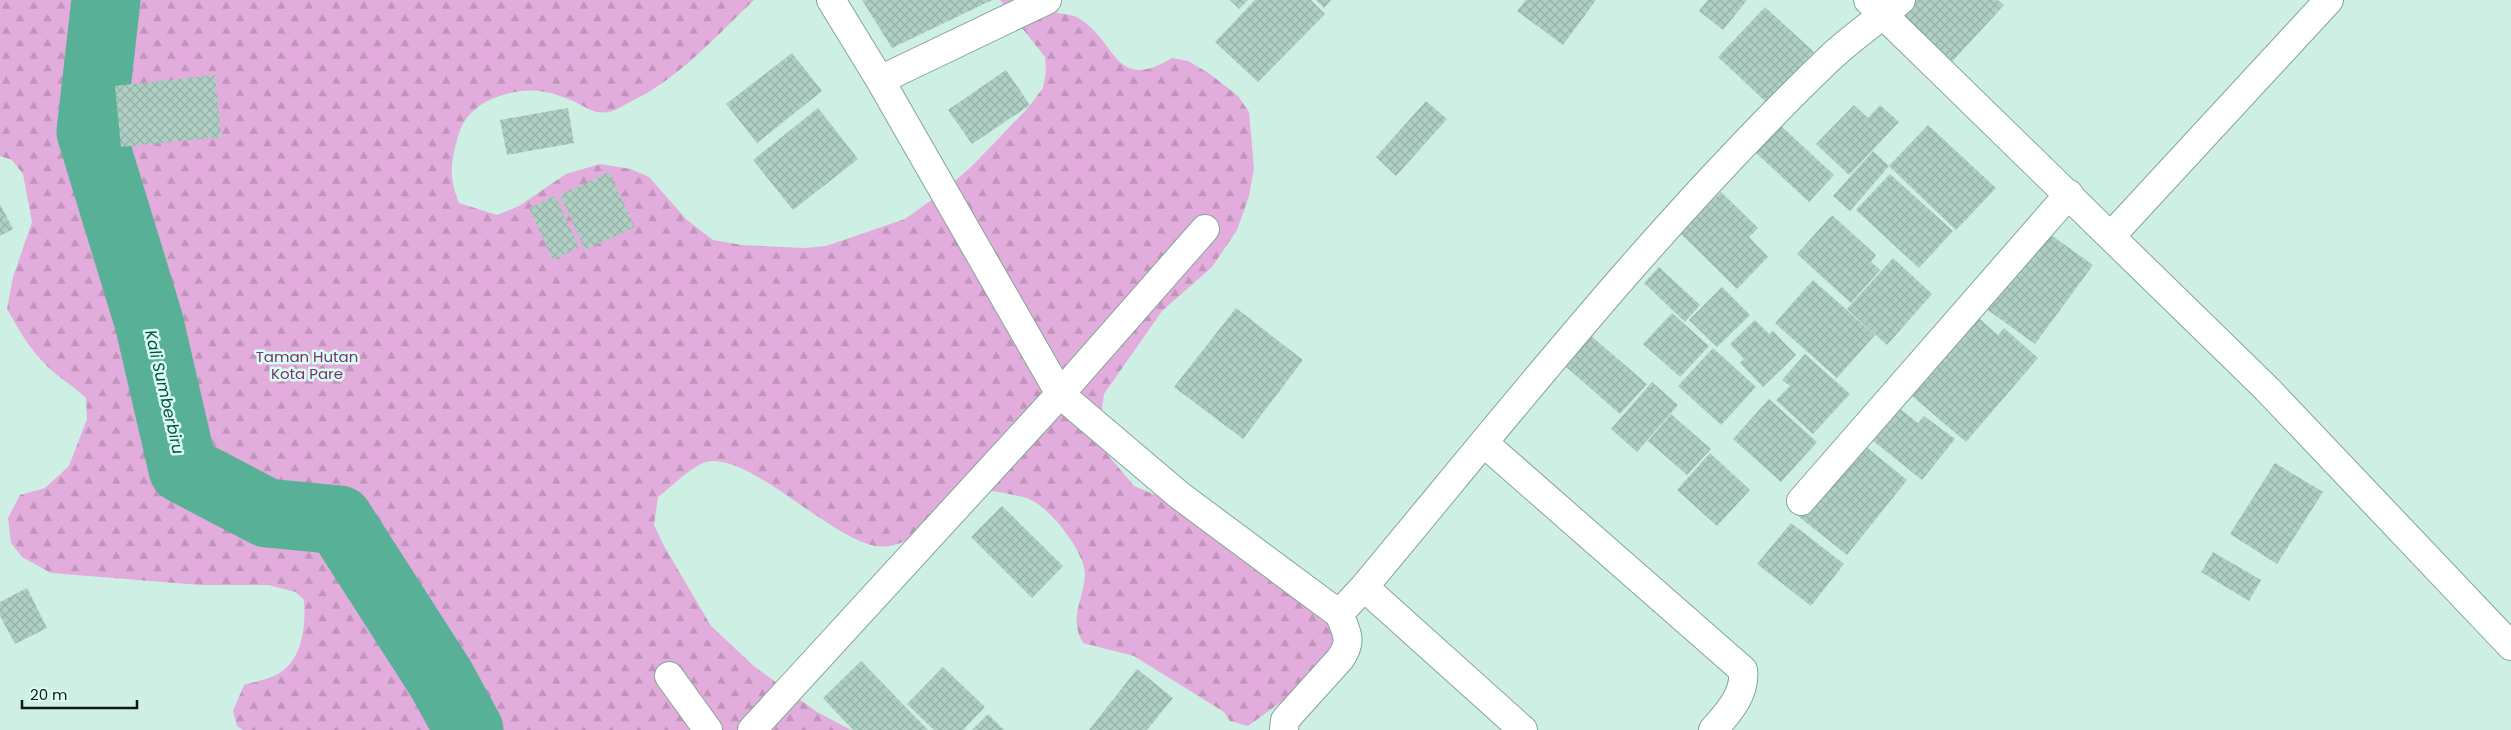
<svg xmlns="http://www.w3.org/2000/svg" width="2511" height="730" font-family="Poppins,sans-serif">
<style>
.forest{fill:url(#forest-firs)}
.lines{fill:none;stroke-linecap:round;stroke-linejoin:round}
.river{stroke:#58b197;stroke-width:69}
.building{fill:url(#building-cross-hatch)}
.minor-casing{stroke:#86a59a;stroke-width:30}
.minor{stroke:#fff;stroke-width:28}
.labels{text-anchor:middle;stroke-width:5;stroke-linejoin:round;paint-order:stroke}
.park-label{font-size:15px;fill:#763372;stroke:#dbfcf0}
.water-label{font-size:16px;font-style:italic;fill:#005140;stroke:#dbfcf0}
</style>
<defs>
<pattern id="forest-firs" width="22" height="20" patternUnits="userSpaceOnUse" patternTransform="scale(1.25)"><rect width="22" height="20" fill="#e2addc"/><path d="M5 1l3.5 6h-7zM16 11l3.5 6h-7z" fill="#c194bc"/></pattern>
<pattern id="building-cross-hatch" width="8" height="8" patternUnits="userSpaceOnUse" patternTransform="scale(1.25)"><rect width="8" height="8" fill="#afcfc4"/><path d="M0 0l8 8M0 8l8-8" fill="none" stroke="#95b1a8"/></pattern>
</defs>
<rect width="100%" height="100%" fill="#ceefe3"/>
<path class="forest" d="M0,0H754C715,37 678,80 628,103C622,106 615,111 608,112C594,115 585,106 573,101C543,88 521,87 492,99C477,105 464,117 459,133C451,161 448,175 459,203L497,215L519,206L566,174L600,164L631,169L649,177L687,220L713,240L742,245L804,248L826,246L905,219L940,194L972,166L1028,108L1043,88L1046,72L1045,57L1000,0C1011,0 1027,0 1038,0C1046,2 1051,11 1058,13C1068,15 1074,14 1083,21C1117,45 1116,92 1172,58L1188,61L1210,74L1238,96L1249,112L1254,168L1249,196L1237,230L1212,267L1162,311L1104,394L1101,417L1102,448L1134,486L1201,514L1339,614L1340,659L1248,726L1230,721L1224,712L1134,656L1083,643C1068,616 1084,601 1085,574C1085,552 1050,508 1031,500C1026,497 1019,496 1013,495C1000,492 986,489 972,493C966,494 959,501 954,505C931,522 906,551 876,546C828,538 743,446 703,463C689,469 671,487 658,497L654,525L664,546L711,626L755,667L817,712L851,730H243L237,726L233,711L244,685C255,682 269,679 278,674C303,659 306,626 304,600L296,592L268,585H200L51,573L22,557L11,543L8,518L20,495L45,488L69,466L87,419L86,398C74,386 59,378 47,366C30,350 18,328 7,309L13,277L32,222L23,174L12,160L0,156Z"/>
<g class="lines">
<path class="river" d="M106,0L91,132L149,322L183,469L267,513L339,520L441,679L469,730"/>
</g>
<path class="building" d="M862,0H992L892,48Z
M1230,0H1248L1239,9Z
M1255,0H1311L1325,14L1258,82L1215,42Z
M1316,0H1331L1324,8Z
M1526,0H1596L1563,45L1517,11Z
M1708,0H1747L1723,30L1699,11Z
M1914,0H1998L2004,5L1950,64L1899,17Z
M1765,7L1814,52L1767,103L1718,57Z
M792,53L822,91L757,143L726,104Z
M1006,70L1030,105L972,144L948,110Z
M215,75L221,137L121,147L115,86Z
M1426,101L1447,119L1396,176L1376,157Z
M1854,105L1868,118L1880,105L1899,122L1849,175L1816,144Z
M568,108L574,143L507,155L500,120Z
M818,108L858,159L793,210L753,160Z
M1779,124L1834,175L1809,202L1754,151Z
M1928,125L1996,188L1956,230L1889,166Z
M1873,151L1889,166L1850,211L1833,196Z
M609,172L635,227L585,250L560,195Z
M1890,174L1953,231L1919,268L1856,210Z
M1721,192L1758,228L1749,237L1768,257L1737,289L1679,232Z
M555,196L579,247L553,260L529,208Z
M0,204L13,229L0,236Z
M1832,215L1876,255L1871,262L1880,270L1851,303L1797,254Z
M2044,230L2093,265L2035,344L1985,308Z
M1893,258L1932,294L1887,345L1847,309Z
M1659,267L1700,305L1685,322L1644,283Z
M1813,280L1875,335L1837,378L1775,323Z
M1722,287L1750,315L1717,347L1689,320Z
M1236,308L1303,360L1243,439L1174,387Z
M1672,313L1709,346L1680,377L1643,344Z
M1973,313L1998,335L2004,328L2038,358L1966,442L1905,390L1936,354L1948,363L1938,353Z
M1755,320L1769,334L1773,331L1796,355L1763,387L1740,363L1744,359L1730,344Z
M1583,329L1647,384L1620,414L1557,359Z
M1713,348L1756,387L1721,425L1678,386Z
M1805,354L1850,394L1813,434L1776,400L1790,386L1782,380Z
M1652,382L1678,405L1637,452L1611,429Z
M1769,399L1817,442L1781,482L1733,439Z
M1894,404L1918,423L1924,416L1955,439L1922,480L1867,436Z
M1671,414L1711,449L1687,475L1648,441Z
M1859,441L1907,480L1847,555L1798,516Z
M1710,453L1750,490L1717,526L1677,490Z
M2275,463L2323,492L2277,564L2230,534Z
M1002,506L1063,566L1032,598L971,537Z
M1791,523L1844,564L1811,606L1757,564Z
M2213,552L2261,580L2249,601L2201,572Z
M27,588L47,628L15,644L0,616V602Z
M861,661L928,730H853L823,698Z
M943,667L985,707L963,730H934L907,704Z
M1137,669L1173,698L1147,730H1089Z
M988,714L1004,730H972Z"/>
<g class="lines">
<defs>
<path id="minor" d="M831,0L880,80L1060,394L1179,495L1339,614
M1868,0L2267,389L2511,646
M880,80L1047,0
M2111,236L2329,0
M1484,443L1743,670C1746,694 1728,713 1713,730
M1801,501L2069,194
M1364,587L1523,730
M669,676L708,730
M752,730L1060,394L1205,229
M1284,730L1285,720L1340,659C1353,641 1347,633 1339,614L1364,587C1514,407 1660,221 1830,58C1852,37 1878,20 1901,0"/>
</defs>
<use href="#minor" class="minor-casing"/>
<use href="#minor" class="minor"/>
</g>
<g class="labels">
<g class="park-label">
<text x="307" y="362">Taman Hutan<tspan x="307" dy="17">Kota Pare</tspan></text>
</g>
<g class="water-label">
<text transform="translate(165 392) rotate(77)" y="6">Kali Sumberbiru</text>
</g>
</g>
<path d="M22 700v8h115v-8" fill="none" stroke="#0d1915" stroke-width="2.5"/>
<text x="30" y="700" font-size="15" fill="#0d1915" stroke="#dbfcf0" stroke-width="4" paint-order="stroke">20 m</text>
</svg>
